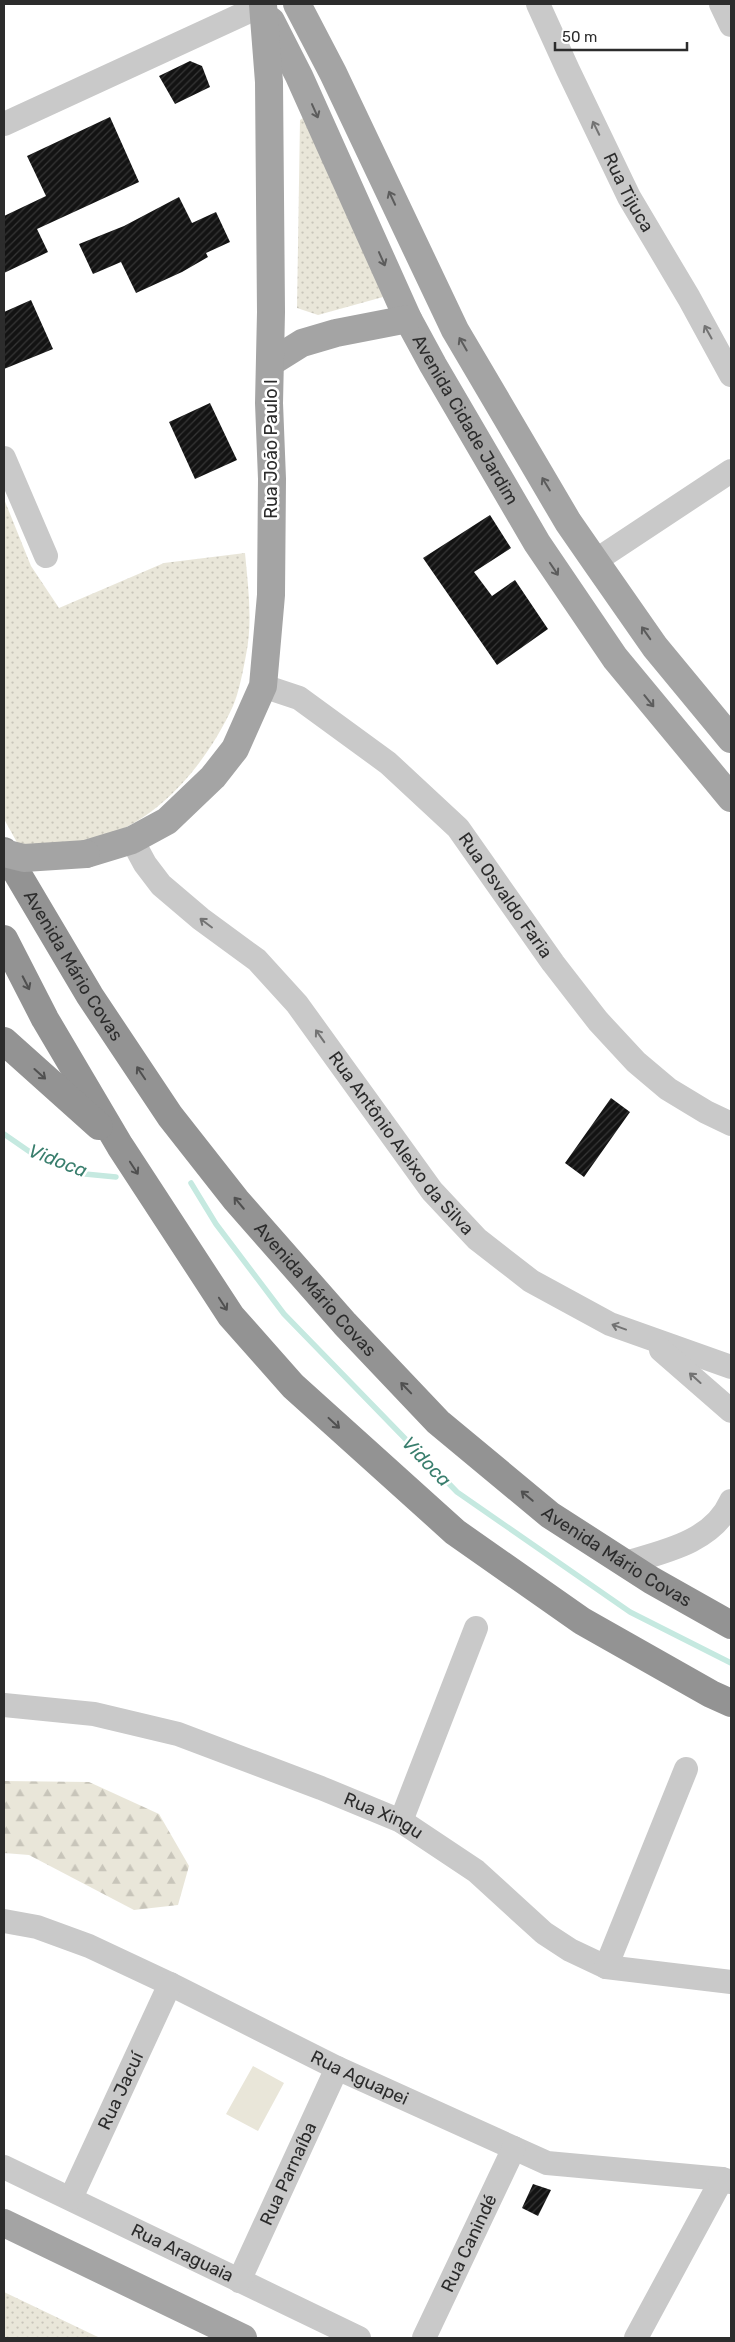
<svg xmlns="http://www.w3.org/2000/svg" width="735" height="2342" font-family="Rubik,sans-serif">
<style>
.grass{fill:url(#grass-dots)}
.forest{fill:url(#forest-firs)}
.green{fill:#e9e6d9}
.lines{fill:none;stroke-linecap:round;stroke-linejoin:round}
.stream{stroke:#c5e9e0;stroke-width:5.5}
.building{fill:url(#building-hatch)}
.minor{stroke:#c9c9c9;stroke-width:24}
.major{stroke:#a4a4a4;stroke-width:28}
.highway{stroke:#939393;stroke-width:28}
.major-bridge{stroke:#a4a4a4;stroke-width:28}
.oneway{stroke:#5c5c5c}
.oneway2{stroke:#737373}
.oneway3{stroke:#505050}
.labels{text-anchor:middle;stroke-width:5;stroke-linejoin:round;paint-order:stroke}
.street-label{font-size:18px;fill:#2c2c2c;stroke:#fff}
.water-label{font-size:19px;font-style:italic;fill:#397e6d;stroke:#fff}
</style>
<defs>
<pattern id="grass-dots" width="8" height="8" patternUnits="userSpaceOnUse" patternTransform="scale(1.25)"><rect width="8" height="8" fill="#e9e6d9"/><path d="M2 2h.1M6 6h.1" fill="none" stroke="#c8c5ba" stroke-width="1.8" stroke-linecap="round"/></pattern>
<pattern id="forest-firs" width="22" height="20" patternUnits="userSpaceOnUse" patternTransform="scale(1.25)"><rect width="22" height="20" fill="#e9e6d9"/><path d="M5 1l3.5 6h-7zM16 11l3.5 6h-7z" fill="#c8c5ba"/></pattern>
<pattern id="building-hatch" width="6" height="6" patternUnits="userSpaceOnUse" patternTransform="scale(1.25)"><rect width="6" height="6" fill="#131313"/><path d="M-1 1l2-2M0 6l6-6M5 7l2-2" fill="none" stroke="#363636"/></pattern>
</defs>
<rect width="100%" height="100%" fill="#fff"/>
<path class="grass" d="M308,115L318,117L383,297L318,315L297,308L300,120Z
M4,499L31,566L59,608L164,563L245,553C248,586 253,622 246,655C243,671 239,692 233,706C209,758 169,809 116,832C87,844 50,844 19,846L4,819Z
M4,2292L100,2338H4Z"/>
<path class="forest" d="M4,1781L89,1782L159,1814L189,1866L178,1905L134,1910L29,1855L4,1853Z"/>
<path class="green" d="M253,2066L284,2083L258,2131L226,2114Z"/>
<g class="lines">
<path class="stream" d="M4,1134L30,1152L85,1174L116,1177
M191,1183L216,1224L284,1314L457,1492L630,1612L731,1663"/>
</g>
<path class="building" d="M190,61L202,66L210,87L175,104L159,76Z
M110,117L139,182L37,229L48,252L4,273V216L46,196L27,156Z
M179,197L192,223L216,212L230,242L206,253L208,257L182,272L136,293L121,262L93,274L79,244L124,226Z
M31,300L53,349L4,369V312Z
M210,403L237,460L195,479L169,422Z
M490,515L511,548L474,572L492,596L515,580L548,629L497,665L423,558Z
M611,1098L630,1112L584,1177L565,1163Z
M533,2184L551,2190L538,2216L522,2208Z"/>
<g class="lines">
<g class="minor">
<path id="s1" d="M538,4L568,70L629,197L689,298L731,375"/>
<path d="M721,4L731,25"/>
<path d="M4,124L265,4"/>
<path d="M4,458L46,556"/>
<path d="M595,561L731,471"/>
<path id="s2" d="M263,686L299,698L388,763L458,828L553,963L598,1021L636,1062L668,1089L706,1112L731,1124"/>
<path id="s3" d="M132,840L145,864L161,885L201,919L257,960L297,1004L432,1191L477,1239L531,1281L610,1324L731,1367"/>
<path d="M661,1350L731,1411"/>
<path d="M625,1563C663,1552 713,1542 731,1501"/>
<path id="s4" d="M4,1705L94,1714L178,1734L321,1788L401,1821L476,1871L544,1933L570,1950L606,1967L731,1982"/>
<path d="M401,1821L476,1628"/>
<path id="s5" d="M4,1921L37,1927L89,1946L170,1984L337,2068L547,2163L722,2179L731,2182"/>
<path d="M606,1967L686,1769"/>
<path id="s6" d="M4,2167L359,2338"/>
<path id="s7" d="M71,2198L170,1984"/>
<path id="s8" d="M239,2281L337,2068"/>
<path id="s9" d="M424,2338L514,2148"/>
<path d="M636,2338L722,2179"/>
</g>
<g class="major">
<path d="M297,4L333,73L455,330L508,420L568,522L595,561L655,647L731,739"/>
<path id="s10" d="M271,21L299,76L408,319L433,365L537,543L615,658L731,798"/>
<path d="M270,363L302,343L336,333L408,319"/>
<path d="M86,854L132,840L167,821L213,777L235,749L263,686L271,595L272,479L269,403L271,312L269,82L263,5"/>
<path d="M4,2223L243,2338"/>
</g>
<g class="highway">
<path id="s11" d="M4,851L90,996L170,1116L236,1200L345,1324L438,1422L550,1515L651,1580L731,1625"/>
<path d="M4,939L45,1019L120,1146L231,1316L293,1386L455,1532L582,1621L711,1694L731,1703"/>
<path d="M4,1041L99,1126"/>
</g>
<path class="major-bridge" d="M4,853L24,858L86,854"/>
</g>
<defs><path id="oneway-shaft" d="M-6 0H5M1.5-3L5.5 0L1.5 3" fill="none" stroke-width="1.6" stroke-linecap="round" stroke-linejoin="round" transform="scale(1.25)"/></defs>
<g class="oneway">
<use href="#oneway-shaft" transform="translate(315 111) rotate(66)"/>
<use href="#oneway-shaft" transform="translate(392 198) rotate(-115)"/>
<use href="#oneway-shaft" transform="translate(382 259) rotate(66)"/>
<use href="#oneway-shaft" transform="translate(463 344) rotate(-120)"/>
<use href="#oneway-shaft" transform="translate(546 484) rotate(-121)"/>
<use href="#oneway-shaft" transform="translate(554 569) rotate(56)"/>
<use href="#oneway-shaft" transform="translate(646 633) rotate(-125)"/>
<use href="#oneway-shaft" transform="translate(649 701) rotate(51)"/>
</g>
<g class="oneway2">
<use href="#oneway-shaft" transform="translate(596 128) rotate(-116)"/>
<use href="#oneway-shaft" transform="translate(708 332) rotate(-119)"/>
<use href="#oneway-shaft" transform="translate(206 923) rotate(-143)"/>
<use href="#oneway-shaft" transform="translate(320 1036) rotate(-125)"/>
<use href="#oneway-shaft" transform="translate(619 1327) rotate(-160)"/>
<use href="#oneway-shaft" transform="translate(695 1378) rotate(-138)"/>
</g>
<g class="oneway3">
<use href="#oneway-shaft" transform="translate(26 983) rotate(63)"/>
<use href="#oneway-shaft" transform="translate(141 1073) rotate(-124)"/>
<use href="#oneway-shaft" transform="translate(40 1074) rotate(42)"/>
<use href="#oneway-shaft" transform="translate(134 1168) rotate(57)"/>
<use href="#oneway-shaft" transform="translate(239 1203) rotate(-130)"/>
<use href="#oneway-shaft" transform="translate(223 1304) rotate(57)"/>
<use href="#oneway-shaft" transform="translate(406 1388) rotate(-134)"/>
<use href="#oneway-shaft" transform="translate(334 1423) rotate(43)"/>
<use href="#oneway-shaft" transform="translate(527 1496) rotate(-140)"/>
</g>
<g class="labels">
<g class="street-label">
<text dy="6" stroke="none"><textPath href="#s1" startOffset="209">Rua Tijuca</textPath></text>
<text dy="6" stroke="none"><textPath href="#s10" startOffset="444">Avenida Cidade Jardim</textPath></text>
<text transform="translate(271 449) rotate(-90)" y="6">Rua João Paulo I</text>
<text dy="6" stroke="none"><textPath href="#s2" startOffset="326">Rua Osvaldo Faria</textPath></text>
<text dy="6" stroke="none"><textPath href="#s11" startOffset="134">Avenida Mário Covas</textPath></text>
<text dy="6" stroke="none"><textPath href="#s3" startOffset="409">Rua Antônio Aleixo da Silva</textPath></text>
<text dy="6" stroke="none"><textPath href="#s11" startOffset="539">Avenida Mário Covas</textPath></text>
<text dy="6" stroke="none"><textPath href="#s11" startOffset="944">Avenida Mário Covas</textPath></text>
<text dy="6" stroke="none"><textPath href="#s4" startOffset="398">Rua Xingu</textPath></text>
<text dy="6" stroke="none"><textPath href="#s5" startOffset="390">Rua Aguapei</textPath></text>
<text dy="6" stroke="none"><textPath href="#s7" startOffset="118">Rua Jacuí</textPath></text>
<text dy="6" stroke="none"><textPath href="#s8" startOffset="118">Rua Parnaíba</textPath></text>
<text dy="6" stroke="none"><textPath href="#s9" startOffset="105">Rua Canindé</textPath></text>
<text dy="6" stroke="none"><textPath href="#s6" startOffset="198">Rua Araguaia</textPath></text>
</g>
<g class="water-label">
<text transform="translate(58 1160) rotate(21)" y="7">Vidoca</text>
<text transform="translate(427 1461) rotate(46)" y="7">Vidoca</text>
</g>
</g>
<rect width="735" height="2342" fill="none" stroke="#2c2c2c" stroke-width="10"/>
<path d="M555 42v8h132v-8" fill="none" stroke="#2c2c2c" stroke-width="2.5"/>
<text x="562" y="42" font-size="15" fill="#2c2c2c" stroke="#ffffff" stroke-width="4" paint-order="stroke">50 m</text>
</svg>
